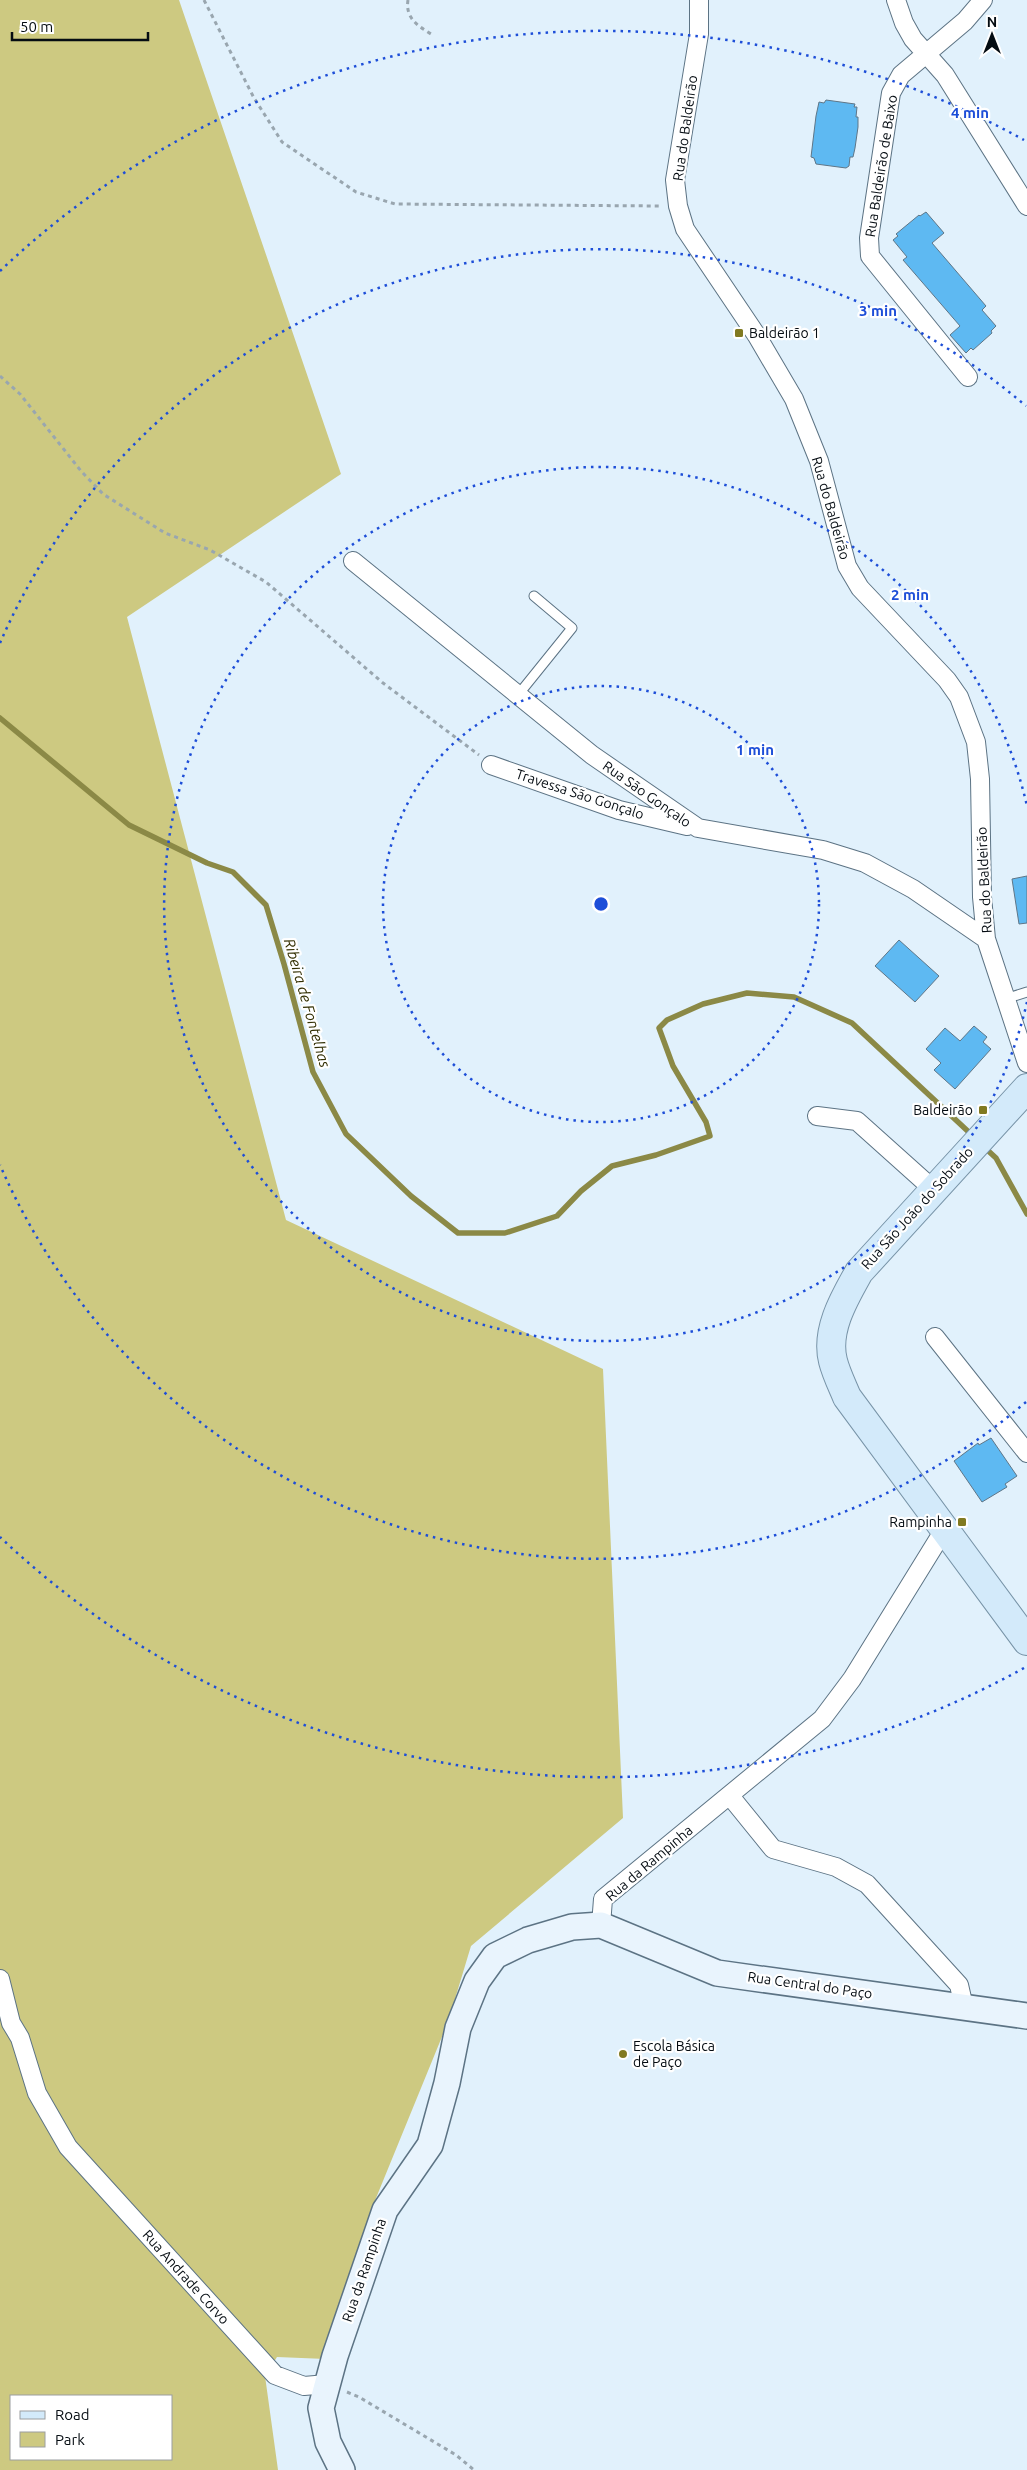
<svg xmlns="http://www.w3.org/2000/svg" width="1027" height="2470" font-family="Ubuntu,sans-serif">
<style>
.green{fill:#cdc981;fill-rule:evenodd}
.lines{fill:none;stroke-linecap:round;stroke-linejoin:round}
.stream{stroke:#8b8946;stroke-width:5.5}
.building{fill:#5eb9f2;stroke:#5f7687}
.lane-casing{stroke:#5c7384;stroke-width:11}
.street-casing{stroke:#5c7384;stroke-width:20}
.secondary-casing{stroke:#5c7384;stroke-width:28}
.primary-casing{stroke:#7793a7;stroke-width:30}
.path{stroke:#99a6af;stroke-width:3;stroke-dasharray:4 4;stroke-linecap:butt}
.lane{stroke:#fff;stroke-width:9}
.street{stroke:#fff;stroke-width:18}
.secondary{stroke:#e9f4fd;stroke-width:25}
.primary{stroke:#d3eafa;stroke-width:28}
.ring{fill:none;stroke:#1d4ed8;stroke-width:2.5;stroke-dasharray:2.5 5}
.poi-dot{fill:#817a21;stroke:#fff;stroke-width:2}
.labels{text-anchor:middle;stroke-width:4.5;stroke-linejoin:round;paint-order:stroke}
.street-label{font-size:14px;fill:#050c12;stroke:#fff}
.poi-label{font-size:14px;fill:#050c12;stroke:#fff;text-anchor:start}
.water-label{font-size:15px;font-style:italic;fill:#322f03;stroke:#fff}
.centre{fill:#1d4ed8;stroke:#fff;stroke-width:2.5}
.ring-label{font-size:15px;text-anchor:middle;font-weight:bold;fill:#1d4ed8;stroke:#fff;stroke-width:4.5;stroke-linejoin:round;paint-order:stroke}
</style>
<rect width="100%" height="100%" fill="#e1f1fc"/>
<path class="green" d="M0,0H179L341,474L127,617L286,1220L603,1369L623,1818L471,1946L448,2022L374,2203L326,2359L277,2357L265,2376L278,2470H0ZM11,2396H171V2459H11Z"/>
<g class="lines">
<path class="stream" d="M0,718L129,825L207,863L233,872L266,905L284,964L313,1072L346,1134L411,1196L458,1233H505L557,1216L581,1191L612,1166L656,1155L710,1136L706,1122L673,1066L659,1028L667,1020L703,1004L747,993L794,997L852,1023L973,1136
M983,1146L996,1158L1027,1214"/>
</g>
<path class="building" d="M826,100L855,104L854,107H857L856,117H858V127L855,148L853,157H850L849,166L846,168L816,164L814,158L811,157L816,116L819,102L824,103Z
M926,212L944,233L932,243L986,306L982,310L996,326L991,331L992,333L973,350L971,348L966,353L950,335L960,326L903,260L907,257L893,240L898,236L896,234L919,215L920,216Z
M1027,876V923L1019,924L1012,879Z
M899,940L939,976L915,1002L875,966Z
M974,1026L987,1037L983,1042L991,1049L955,1089L934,1070L941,1063L926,1049L945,1028L960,1041Z
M991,1438L1017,1476L1005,1484L1007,1487L982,1502L954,1461L978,1443L979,1445Z"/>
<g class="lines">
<defs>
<path id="lane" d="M518,695L572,628L534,596
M1005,999L1027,992"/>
<path id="street" d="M699,0V34L675,180L678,206L685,229L757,336L794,399L819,461L847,566L860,588L947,680L959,697L976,742L980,779L982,897L986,939L1027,1063
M896,0L904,23L913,39L945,75L1027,206
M968,377L870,256L869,238L891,93L901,75L965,21L983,0
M353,561L592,755L698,828L823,850L865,863L913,889L986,939
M491,765L619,810L687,826
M817,1116L857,1121L934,1190
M935,1337L1027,1453
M730,1796L773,1849L836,1867L867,1884L959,1985L964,2007
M601,1925L603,1899L822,1719L852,1679L944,1530
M0,1979L11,2023L20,2038L37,2093L68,2147L275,2375L304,2386L327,2384"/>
<path id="secondary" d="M342,2470L328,2442L321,2408L335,2356L385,2210L430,2145L447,2083L458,2028L477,1981L495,1956L528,1940L572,1927L601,1925L717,1973L1027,2016"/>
<path id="primary" d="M1027,1088L859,1272C845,1297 825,1330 833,1361C836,1373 842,1385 847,1397L1027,1641"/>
</defs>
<use href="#lane" class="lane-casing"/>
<use href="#street" class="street-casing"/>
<use href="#secondary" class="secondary-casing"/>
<use href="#primary" class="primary-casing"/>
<path class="path" d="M204,0L254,98L282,142L356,192L395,204L660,206
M408,0C405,18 418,26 431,34
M0,376L20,394L81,471L103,494L165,533L210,550L266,582L383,683L479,755
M347,2392L359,2397L456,2455L474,2470"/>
<use href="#lane" class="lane"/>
<use href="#street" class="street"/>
<use href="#secondary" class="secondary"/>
<use href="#primary" class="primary"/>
</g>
<g class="ring">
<circle cx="601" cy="904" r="218"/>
<path d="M1027 1002A437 437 0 1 1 1027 806"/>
<path d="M1026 1402A655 655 0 0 1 0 1165M0 643A655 655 0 0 1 1026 406"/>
<path d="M1024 1668A873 873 0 0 1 0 1537M0 271A873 873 0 0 1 1024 140"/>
</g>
<g class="poi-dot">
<rect x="734" y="328" width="10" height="10" rx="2.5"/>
<rect x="978" y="1105" width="10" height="10" rx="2.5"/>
<rect x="957" y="1517" width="10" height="10" rx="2.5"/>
<circle cx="623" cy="2054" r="5"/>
</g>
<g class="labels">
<g class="street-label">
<text transform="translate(685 128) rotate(-82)" y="5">Rua do Baldeirão</text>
<text transform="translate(881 166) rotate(-81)" y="5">Rua Baldeirão de Baixo</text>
<text transform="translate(831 508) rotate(74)" y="5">Rua do Baldeirão</text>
<text transform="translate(580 794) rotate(18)" y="5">Travessa São Gonçalo</text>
<text transform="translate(647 794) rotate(35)" y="5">Rua São Gonçalo</text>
<text transform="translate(984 880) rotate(-93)" y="5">Rua do Baldeirão</text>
<text transform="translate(917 1208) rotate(-48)" y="5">Rua São João do Sobrado</text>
<text transform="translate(649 1863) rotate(-40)" y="5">Rua da Rampinha</text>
<text transform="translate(810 1985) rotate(8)" y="5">Rua Central do Paço</text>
<text transform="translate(364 2270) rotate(-71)" y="5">Rua da Rampinha</text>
<text transform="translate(186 2277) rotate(48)" y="5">Rua Andrade Corvo</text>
</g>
<g class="poi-label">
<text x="749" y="338">Baldeirão 1</text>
<text x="973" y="1115" text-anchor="end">Baldeirão</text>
<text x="952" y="1527" text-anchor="end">Rampinha</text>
<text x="633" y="2051">Escola Básica<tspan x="633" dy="16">de Paço</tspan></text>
</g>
<g class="water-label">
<text transform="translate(307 1003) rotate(74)" y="5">Ribeira de Fontelhas</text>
</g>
</g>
<circle cx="601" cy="904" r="8" class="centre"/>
<g class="ring-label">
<text x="970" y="118">4 min</text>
<text x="878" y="316">3 min</text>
<text x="910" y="600">2 min</text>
<text x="755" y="755">1 min</text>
</g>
<rect x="10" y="2395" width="162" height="65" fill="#ffffff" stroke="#9b9ea0"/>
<rect x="20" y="2411" width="25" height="8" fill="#d3eafa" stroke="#9b9ea0"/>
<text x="55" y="2420" font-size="15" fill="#050c12">Road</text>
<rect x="20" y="2432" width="25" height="15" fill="#cdc981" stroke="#9b9ea0"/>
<text x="55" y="2445" font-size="15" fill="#050c12">Park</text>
<g transform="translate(992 35)" stroke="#ffffff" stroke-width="4" paint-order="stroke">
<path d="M0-4L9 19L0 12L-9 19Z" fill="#050c12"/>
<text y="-8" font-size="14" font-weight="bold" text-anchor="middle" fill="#050c12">N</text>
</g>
<path d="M12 32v8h136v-8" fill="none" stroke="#050c12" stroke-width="2.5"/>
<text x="20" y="32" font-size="15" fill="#050c12" stroke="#ffffff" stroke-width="4" paint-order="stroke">50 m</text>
</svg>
